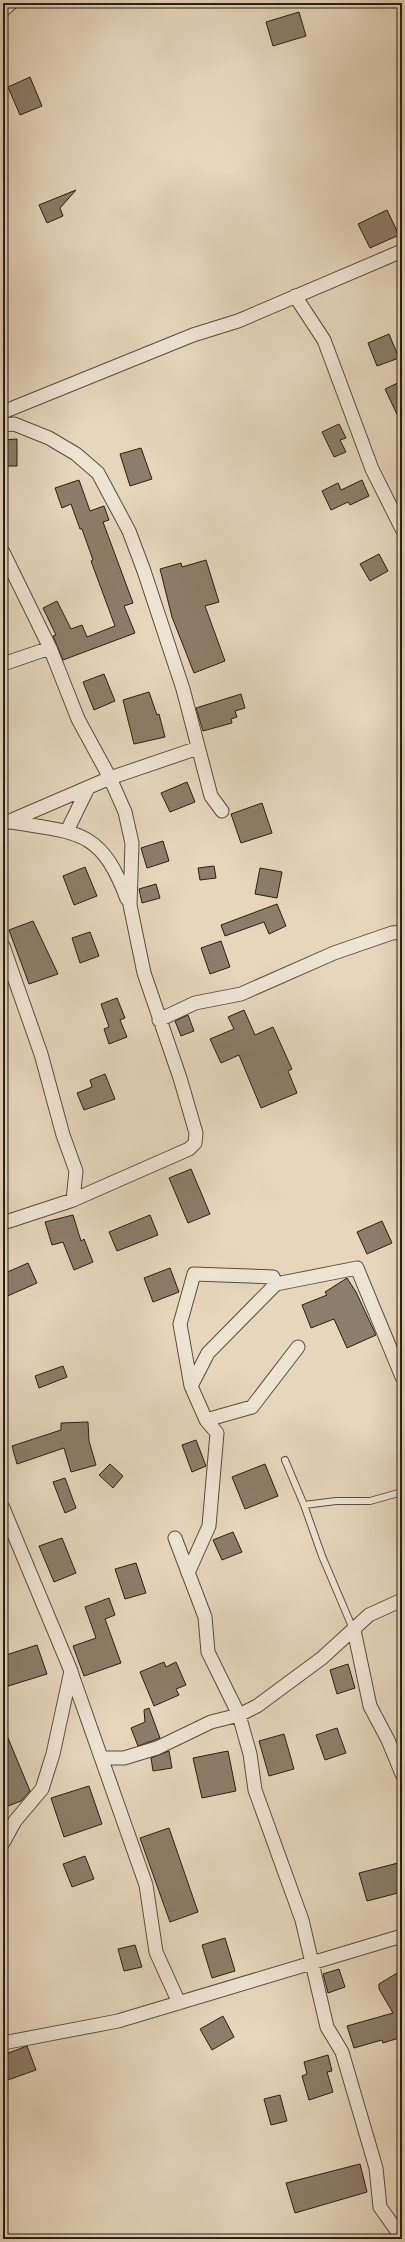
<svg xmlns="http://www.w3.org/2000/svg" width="405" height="2242" font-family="'Sorts Mill Goudy',serif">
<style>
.building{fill:#8b7e6a;stroke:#291f12}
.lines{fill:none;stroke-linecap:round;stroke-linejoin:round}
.lane-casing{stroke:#584d3c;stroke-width:8}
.street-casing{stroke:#584d3c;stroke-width:15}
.lane{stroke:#eee4d3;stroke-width:6}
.street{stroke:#eee4d3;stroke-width:13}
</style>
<rect width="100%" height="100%" fill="#e5d6bc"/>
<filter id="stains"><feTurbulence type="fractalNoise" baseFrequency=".005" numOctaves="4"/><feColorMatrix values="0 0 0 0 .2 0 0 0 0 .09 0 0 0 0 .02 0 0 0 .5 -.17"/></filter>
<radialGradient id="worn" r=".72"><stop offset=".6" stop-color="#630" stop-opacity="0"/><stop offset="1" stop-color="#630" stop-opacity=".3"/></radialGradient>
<path class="building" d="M299,12L306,36L273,46L266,22Z
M30,77L42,106L20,115L8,87Z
M76,190L60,208L63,216L47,223L39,205Z
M387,210L399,235L370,248L358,224Z
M389,334L399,358L377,366L368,343Z
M402,381V425L385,389Z
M339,424L346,438L340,440L346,452L334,457L322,432Z
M17,439V466H3V440Z
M141,448L152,479L130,486L120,454Z
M79,480L90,511L104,506L109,520L103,522L133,603L124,606L135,633L63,660L53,636L56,635L43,608L57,601L71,629L82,625L87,637L115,626L91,561L93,560L82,529H80L71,504L62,508L55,488Z
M362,480L369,496L350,505L348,502L331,510L322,491L338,483L341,490Z
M379,554L388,571L370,581L360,564Z
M206,560L219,602L205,606L225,661L194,673L172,617L160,569L181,563L182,567Z
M104,674L115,701L94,710L83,682Z
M149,692L157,715L159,714L165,737L134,744L123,700Z
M241,694L245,708L235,711L237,717L231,719L232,723L203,731L196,708Z
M187,782L195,802L170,812L161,793Z
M262,803L272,833L241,843L231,814Z
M163,841L169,861L147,868L141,848Z
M214,866L216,878L200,880L198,868Z
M85,867L97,896L74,905L63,876Z
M260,868L282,872L277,898L255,894Z
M156,884L160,898L142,903L139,889Z
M277,904L286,926L269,934L264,922L225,936L221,925Z
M33,921L58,974L29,984L9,930Z
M90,932L99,956L80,963L72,938Z
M221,941L230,967L210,974L201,948Z
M117,998L125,1018L120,1020L127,1037L109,1044L104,1029L109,1027L101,1004Z
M244,1010L255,1035L273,1027L292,1069L288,1071L297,1093L261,1108L239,1055L221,1063L210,1039L234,1029L228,1017Z
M188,1015L194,1031L181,1036L175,1021Z
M105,1074L115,1099L84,1110L77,1093L92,1087L90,1080Z
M191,1169L210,1214L188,1223L169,1178Z
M73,1215L81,1241L84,1239L93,1262L74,1270L63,1242L52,1245L45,1222Z
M150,1215L158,1235L117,1251L109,1232Z
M382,1221L392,1243L367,1254L357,1232Z
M28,1263L37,1283L3,1298V1274Z
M170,1268L179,1292L153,1302L144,1278Z
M347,1278L356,1292L376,1335L347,1348L334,1319L311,1328L302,1305L327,1295L325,1292Z
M63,1366L67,1377L39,1388L35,1376Z
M88,1422L89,1441L96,1465L71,1472L64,1448L17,1464L12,1446L61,1430V1423Z
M196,1440L206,1466L192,1472L182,1445Z
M110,1464L123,1476L113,1488L99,1475Z
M265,1464L278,1496L245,1509L232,1477Z
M65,1478L76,1508L65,1513L53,1482Z
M233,1532L242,1552L222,1560L213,1540Z
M62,1538L76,1573L54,1582L39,1546Z
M136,1563L146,1593L125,1599L115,1569Z
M109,1598L115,1615L105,1619L121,1663L84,1676L73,1646L96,1638L85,1607Z
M37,1645L47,1674L5,1687L3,1681V1656Z
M164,1662L166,1667L176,1662L186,1685L176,1689L179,1695L154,1706L140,1672Z
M348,1664L355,1688L337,1694L330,1670Z
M149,1708L160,1738L138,1746L131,1728L145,1722L144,1710Z
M3,1726L30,1791L21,1801L3,1808Z
M337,1728L346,1753L325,1760L316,1735Z
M284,1734L294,1769L269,1776L259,1741Z
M169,1751L172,1768L153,1771L151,1758Z
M228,1751L236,1791L202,1798L193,1758Z
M89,1786L102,1824L64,1837L51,1798Z
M169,1828L198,1912L170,1922L140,1838Z
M85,1856L94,1879L72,1887L63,1864Z
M402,1862V1892L367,1901L359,1873Z
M225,1938L235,1971L212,1978L202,1945Z
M135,1945L142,1967L124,1971L118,1949Z
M339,1969L345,1987L328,1993L323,1974Z
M402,1970V2037L383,2043L382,2040L354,2048L347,2026L393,2013L379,1989V1984Z
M223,2016L234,2037L212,2050L200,2029Z
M27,2046L36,2070L8,2080L3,2068V2055Z
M328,2055L332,2071L327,2072L333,2092L309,2100L302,2076L307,2074L304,2062Z
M280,2095L287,2121L271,2125L264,2099Z
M360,2164L367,2192L295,2213L286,2183Z"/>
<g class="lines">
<defs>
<path id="lane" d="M285,1460L304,1505L322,1556L353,1629
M304,1505L336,1501H370L402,1492"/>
<path id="street" d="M3,10L11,3
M295,296L324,340L372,469L402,529
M3,412L193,335L238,321L402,251
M3,425L14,424L49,438L76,454L98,473L129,531L144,571L183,689L211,796L222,811
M3,552L50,648L78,719L110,778L125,812L132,843L130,905L144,973L180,1078L196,1133L195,1143L189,1149L73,1200L3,1223
M3,664L50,648
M11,822C78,833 101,829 127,899
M3,824L110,778L198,748
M67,831L88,788
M3,946L41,1054L63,1135L76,1171L73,1200
M159,1020L195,1003L241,994L334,953L392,933L402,932
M191,1386L180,1324L194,1274L273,1277L276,1284
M206,1420L252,1407L298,1347
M3,1508L71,1671L53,1754L42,1789L15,1821L3,1843
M175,1538L205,1617L208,1652L239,1715L250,1754L255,1790L302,1920L327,2027L342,2052L376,2168L380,2207L402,2238
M188,1573L209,1526L217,1433L206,1420L191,1386L208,1353L276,1284L357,1268L402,1377
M354,1630L370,1706L388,1740L402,1774
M71,1672L146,1885L156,1952L179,2003
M103,1758H124L157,1748L211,1722L239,1715L257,1706L322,1658L369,1615L402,1600
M3,2043L118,2021L402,1936"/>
</defs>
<use href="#lane" class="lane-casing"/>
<use href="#street" class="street-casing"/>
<use href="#lane" class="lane"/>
<use href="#street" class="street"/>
</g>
<rect width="405" height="2242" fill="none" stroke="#e5d6bc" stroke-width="16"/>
<rect x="4" y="4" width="397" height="2234" fill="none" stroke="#291f12" stroke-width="2"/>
<rect x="8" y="8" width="389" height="2226" fill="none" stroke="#291f12"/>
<rect width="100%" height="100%" filter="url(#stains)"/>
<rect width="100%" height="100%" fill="url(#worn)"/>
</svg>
